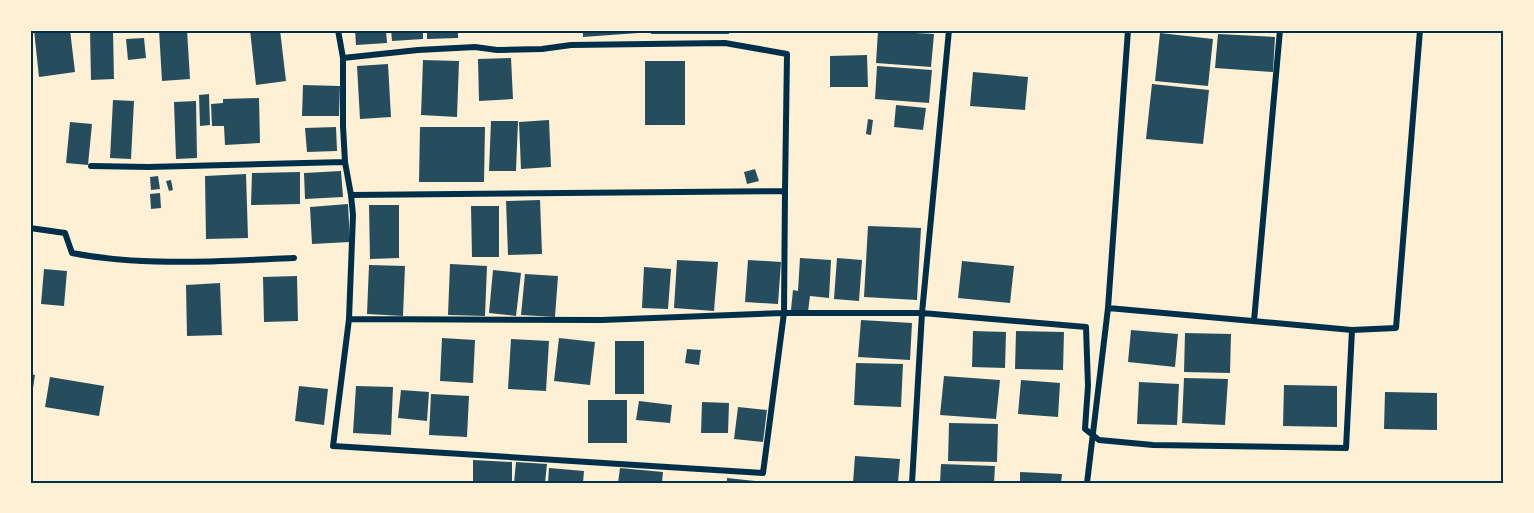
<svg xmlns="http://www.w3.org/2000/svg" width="1534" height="513" font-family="'IBM Plex Sans',sans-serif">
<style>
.building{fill:#264d5e}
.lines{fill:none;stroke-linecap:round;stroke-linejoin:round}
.minor{stroke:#003049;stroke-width:6}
.neatline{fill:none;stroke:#003049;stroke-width:2}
</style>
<rect width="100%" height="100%" fill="#fdf0d5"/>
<path class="building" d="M34,30H70L75,72L39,77Z
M90,30H113L114,79L91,80Z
M159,30H187L190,79L162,81Z
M250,30H280L286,81L256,85Z
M355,30H386L387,43L356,45Z
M391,30H423V39L392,41Z
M427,30H458V38L427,39Z
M583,30H638V33L583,37Z
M651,30H729V34H651Z
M878,31L934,34L931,67L876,63Z
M1160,33L1213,39L1208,86L1155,81Z
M1218,34L1275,37L1273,72L1215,68Z
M144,38L146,58L128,60L126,39Z
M867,55L868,87H830V56Z
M511,58L513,99L479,101L478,59Z
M423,60L459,61L457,117L421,115Z
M645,61H685V125H645Z
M388,64L391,117L360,119L357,66Z
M877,66L932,70L929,103L875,99Z
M973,72L1028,77L1025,110L970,106Z
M1152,84L1209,90L1203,144L1146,139Z
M303,85L340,86L339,116H302Z
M209,94L210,125L200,126L199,95Z
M259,98L260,143L225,145L224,126H212L211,104L223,103V99Z
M113,100L134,101L131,159L110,158Z
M196,101L197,158L176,159L174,102Z
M896,105L926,108L923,130L894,127Z
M868,119L873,120L871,135L866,134Z
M549,120L551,167L521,169L519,122Z
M491,121H518L516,171H489Z
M70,122L92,124L88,165L66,163Z
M336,127L337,151L307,152L305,128Z
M420,127H485L484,182H419Z
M755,169L759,181L747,184L744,172Z
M341,171L343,197L305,199L304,173Z
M300,172V204L251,205L252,173Z
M246,174L248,238L206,239L205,176Z
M158,176L160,189L151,190L150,177Z
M171,180L173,190L169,191L166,181Z
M160,193L161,208L151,209L150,194Z
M540,200L542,254L508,255L506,201Z
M348,204L350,242L312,244L310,207Z
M369,205H399V258L370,259Z
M471,206H499V257H472Z
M868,226L921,228L917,300L864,297Z
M800,258L831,260L829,298L810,296L808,312L791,310L793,290L798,291Z
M837,258L862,260L859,301L834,299Z
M677,260L718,262L714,311L674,308Z
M748,260L781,262L778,304L745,302Z
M962,261L1014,266L1010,303L958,298Z
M450,264L487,266L485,316L448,315Z
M369,265L405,266L403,316L367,314Z
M644,267L671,269L668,309L642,308Z
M44,269L67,271L64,306L41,304Z
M493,270L521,273L516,316L489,313Z
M525,274L558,276L555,317L521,315Z
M297,276L298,321L264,322L263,277Z
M220,283L222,335L187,336L186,285Z
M861,320L912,323L910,360L858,357Z
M1131,330L1178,334L1175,367L1128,362Z
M973,331L1006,332L1005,368L972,367Z
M1016,331L1064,332L1063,370L1015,369Z
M1185,333L1231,334L1230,373L1184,372Z
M442,338L475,340L473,383L440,381Z
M559,338L595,342L590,385L554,381Z
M511,339L549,341L546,391L508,389Z
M615,341H644V394H615Z
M687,349L701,350L699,365L685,363Z
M856,363L903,364L901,407L854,405Z
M30,374L35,375L31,401H30Z
M944,376L1000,380L996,419L940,415Z
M50,377L104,386L99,416L45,407Z
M1184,378L1228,379L1225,425L1182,423Z
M1021,380L1060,383L1058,417L1018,414Z
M1139,382L1179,384L1177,425L1137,424Z
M1284,385L1337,386V427L1283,426Z
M299,386L328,389L324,425L295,421Z
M356,386L393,387L391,435L353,433Z
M401,390L429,392L427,421L398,418Z
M1385,392L1437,393V430L1384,429Z
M431,394L469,396L467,437L429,435Z
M588,400H627V443H588Z
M639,401L672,405L670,423L636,420Z
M702,402L729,403L728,433H701Z
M738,407L767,410L763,442L734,439Z
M949,423L998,424L997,462L948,461Z
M855,456L900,459L898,483H853Z
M473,460L512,462V483H473Z
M516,462L547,464L545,483H514Z
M941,464L995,466L994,483H940Z
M549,468L584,471L583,483H548Z
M620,468L663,472L662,483H618Z
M1020,472L1062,474L1061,483H1020Z
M727,478L755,481V483H727Z"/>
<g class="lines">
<path class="minor" d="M338,30L343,58L418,50L475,47L497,50L542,49L571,45L647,44L725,43L787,54L785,191
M345,162L351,195L785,191L784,313L763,473L333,446L349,319
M91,166L148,167L345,162L343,126V58
M351,195L353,215L349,319L602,320L784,313H922L949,30
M30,228L65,233L72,253C144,267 221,261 294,258
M1254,321L1280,30
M1352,330L1396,328L1420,30
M912,483L922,313L1086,327L1088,386L1085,429L1099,440L1153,445L1346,448L1352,330L1108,308L1128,30
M1087,483L1108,308"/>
</g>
<rect width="1534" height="513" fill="none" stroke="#fdf0d5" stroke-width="63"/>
<rect x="32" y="32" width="1470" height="450" class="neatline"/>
</svg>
